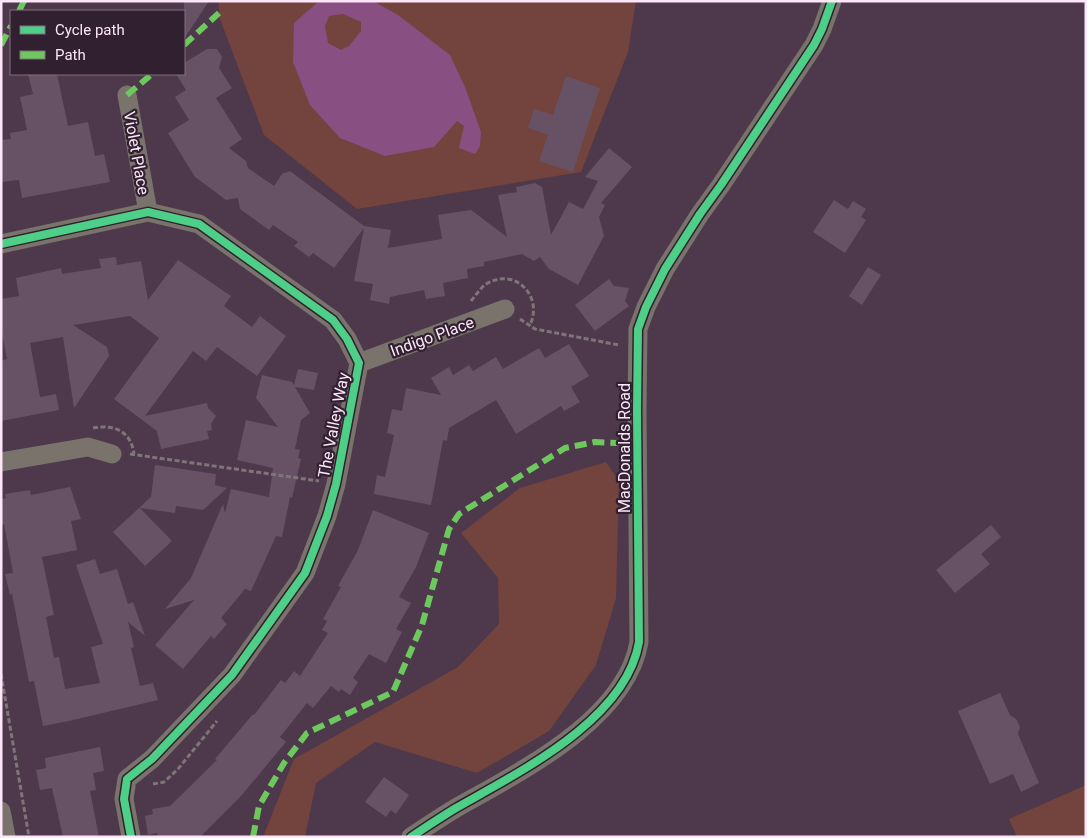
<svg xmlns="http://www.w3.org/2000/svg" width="1087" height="838" font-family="Roboto,sans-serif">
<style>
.green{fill:#73433e}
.water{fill:#884f82;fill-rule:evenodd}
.building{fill:#675265}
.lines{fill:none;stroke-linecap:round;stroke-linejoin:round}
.path{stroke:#7f7578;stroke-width:3;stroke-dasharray:5 2.5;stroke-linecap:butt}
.minor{stroke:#79736c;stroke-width:19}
.quiet{stroke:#6dc95d;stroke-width:6;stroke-dasharray:12 6;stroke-linecap:butt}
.cycleway-casing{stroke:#31202f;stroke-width:11}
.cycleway{stroke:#4dcf88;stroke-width:8}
.labels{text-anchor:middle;stroke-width:4.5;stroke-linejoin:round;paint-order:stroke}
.street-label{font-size:16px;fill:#fde6fa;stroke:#31202f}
</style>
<rect width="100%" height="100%" fill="#4d394b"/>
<path class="green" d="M218,1H636L628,52L581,172L357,209L264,135L220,19Z
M606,462L619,481L616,598L596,665L549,731L477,773L375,742L316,783L305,837H263L294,759L458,667L499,624L498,578L461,533L520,488Z
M1086,785V837H1017L1009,819Z"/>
<path class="water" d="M319,1H373L398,15L450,55L465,87L481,132L480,146L475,154L459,148L464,126L457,121L434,147L385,156L340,138L310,105L293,62L294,23ZM343,14L361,22V31L349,46L341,50L328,43L325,26L329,16Z"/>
<path class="building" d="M184,1H209L184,39Z
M207,49H217L222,57L219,68L232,88L216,98L242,139L229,148L246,161L248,168L274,186L282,174L290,171L364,226L391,230L388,248L442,239L438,215L471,210L507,237L498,195L517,192L516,187L535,183L542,187L551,235L569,202L583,209L598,181L585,177L609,148L632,167L601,203L605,205L599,217L604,236L578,285L549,269L540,257L534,261L522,254L484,262V266L467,269L468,278L443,283L445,296L426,299L424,290L390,297L389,304L370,300L373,284L354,281L364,228L334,268L313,253L309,257L294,246L298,242L273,225L269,230L251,217L240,209L238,198L226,200L195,177L168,133L189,120L175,97L186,90L176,74H184V63Z
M28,74H57L68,126L88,122L95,156L104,154L110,182L22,198L19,180L1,182V140L11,139L10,133L27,130L20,97L33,94Z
M566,76L600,88L573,172L539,161L548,135L528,128L534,109L553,115Z
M834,200L848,209L853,201L866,209L861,217L866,220L845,253L813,232Z
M116,257L117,265L141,261L148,300L178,260L231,296L224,306L252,327L260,316L286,336L257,376L217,347L206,361L193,351L145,416L207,403L208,408L216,416L211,424L212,430L207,431L209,439L161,449L157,431L114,399L159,338L130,316L73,325L107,347L109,356L74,408L63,337L30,343L40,397L56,394L59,410L1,421V361L7,359L1,329V299L19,296L16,278L61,268L62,274L101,268L99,259Z
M868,267L881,275L862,305L849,296Z
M609,279L614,286L629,288L625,301L629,306L595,331L575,305Z
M569,344L589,376L571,387L580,402L564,411L561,406L516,434L496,400L449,428L447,441L443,440L431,505L374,494L377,475L385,477L394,435L387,433L392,409L402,411L406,388L441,395L431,378L449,367L453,375L469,365L473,371L496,357L503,369L539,348L545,358Z
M298,369L318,373L314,390L295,387L310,413L301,420L295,449L300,450L298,458L301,459L292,498L290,497L282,537L276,536L251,591L245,589L221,618L227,624L214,639L211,636L183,669L155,645L194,600L165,609L191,578L223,504L225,513L231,489L269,497L273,468L237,460L246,420L278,427L256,398L262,375L292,382L294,385Z
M155,465L216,474L215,485L227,488L203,510L176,506L175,513L140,508L172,541L145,566L113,532L151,497Z
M70,487L81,519L71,521L77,550L42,557L54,615L46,617L54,658L59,657L65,689L100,683L91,647L103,644L76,565L95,559L100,574L117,569L128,604L133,602L145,636L128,622L134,647L131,648L140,686L153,683L158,700L69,721L43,726L34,681L29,682L12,594L10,595L5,574L13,573L4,524L1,525V499L6,498L5,494L30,490L31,495Z
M373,510L429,533L416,567L399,597L411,603L396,629L402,632L386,663L369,654L353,678L358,682L350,695L341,689L339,692L331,686L313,708L307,703L280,737L286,742L241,796L200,837H158L157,833L148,835L145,816L153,814L152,809L170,806L217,760L215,759L253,714L254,715L281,680L285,683L294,671L300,676L328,633L322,630L327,621L323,619L341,587L338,586L358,550Z
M991,525L1001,537L981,554L990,564L955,593L936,570Z
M1000,693L1010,715L1016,719L1020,727L1018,734L1039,783L1021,792L1013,774L990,784L958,711Z
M100,747L104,771L93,773L96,790L90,791L99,837H63L52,788L40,790L36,770L46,768L45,758Z
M384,777L409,795L396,814L391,810L386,817L365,802Z"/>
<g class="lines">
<path class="path" d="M471,301C477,294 482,285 490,282C517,269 543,297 530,325
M520,319L535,329L619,345
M93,428C114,424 131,431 134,454
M130,454L319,481
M1,674L29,837
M153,784L164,782L178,769L217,721"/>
<path class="minor" d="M127,95L148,212
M1,244L148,212L199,224L333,320L347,339L359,363L336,484L327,516L305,573L232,675L152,759L127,779L124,799L131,837
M359,363L505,309
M1,462L88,447L112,454
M1,811L6,837
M411,837C426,827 441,817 456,808C519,772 626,720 639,642L637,410L638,329L646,307L665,269L700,214L721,185L814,45L822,29L832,1"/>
<path class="quiet" d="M19,11L24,1
M1,45L11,26
M184,45L219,13
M127,95L152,74
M253,837L259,806L284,763L307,733L393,692L422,625L449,529L459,514L565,448L595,442L637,444"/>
<defs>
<path id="cycleway" d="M1,244L148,212L199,224L333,320L347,339L359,363L336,484L327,516L305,573L232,675L152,759L127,779L124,799L131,837
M411,837C426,827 441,817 456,808C519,772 626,720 639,642L637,410L638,329L646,307L665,269L700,214L721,185L814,45L822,29L832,1"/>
</defs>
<use href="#cycleway" class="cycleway-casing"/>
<use href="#cycleway" class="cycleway"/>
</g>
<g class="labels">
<g class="street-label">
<text transform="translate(137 153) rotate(80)" y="6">Violet Place</text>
<text transform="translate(432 336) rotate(-20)" y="6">Indigo Place</text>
<text transform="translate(333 425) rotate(-79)" y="6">The Valley Way</text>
<text transform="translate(624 448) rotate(-90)" y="6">MacDonalds Road</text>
</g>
</g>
<rect width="1087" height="838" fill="none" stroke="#fde6fa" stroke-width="5"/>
<rect x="10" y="10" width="175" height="65" fill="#31202f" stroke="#836f80"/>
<rect x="20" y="26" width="25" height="8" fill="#4dcf88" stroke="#836f80"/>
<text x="55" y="35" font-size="15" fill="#fde6fa">Cycle path</text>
<rect x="20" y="51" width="25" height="8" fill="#6dc95d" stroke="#836f80"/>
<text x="55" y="60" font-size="15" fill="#fde6fa">Path</text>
</svg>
